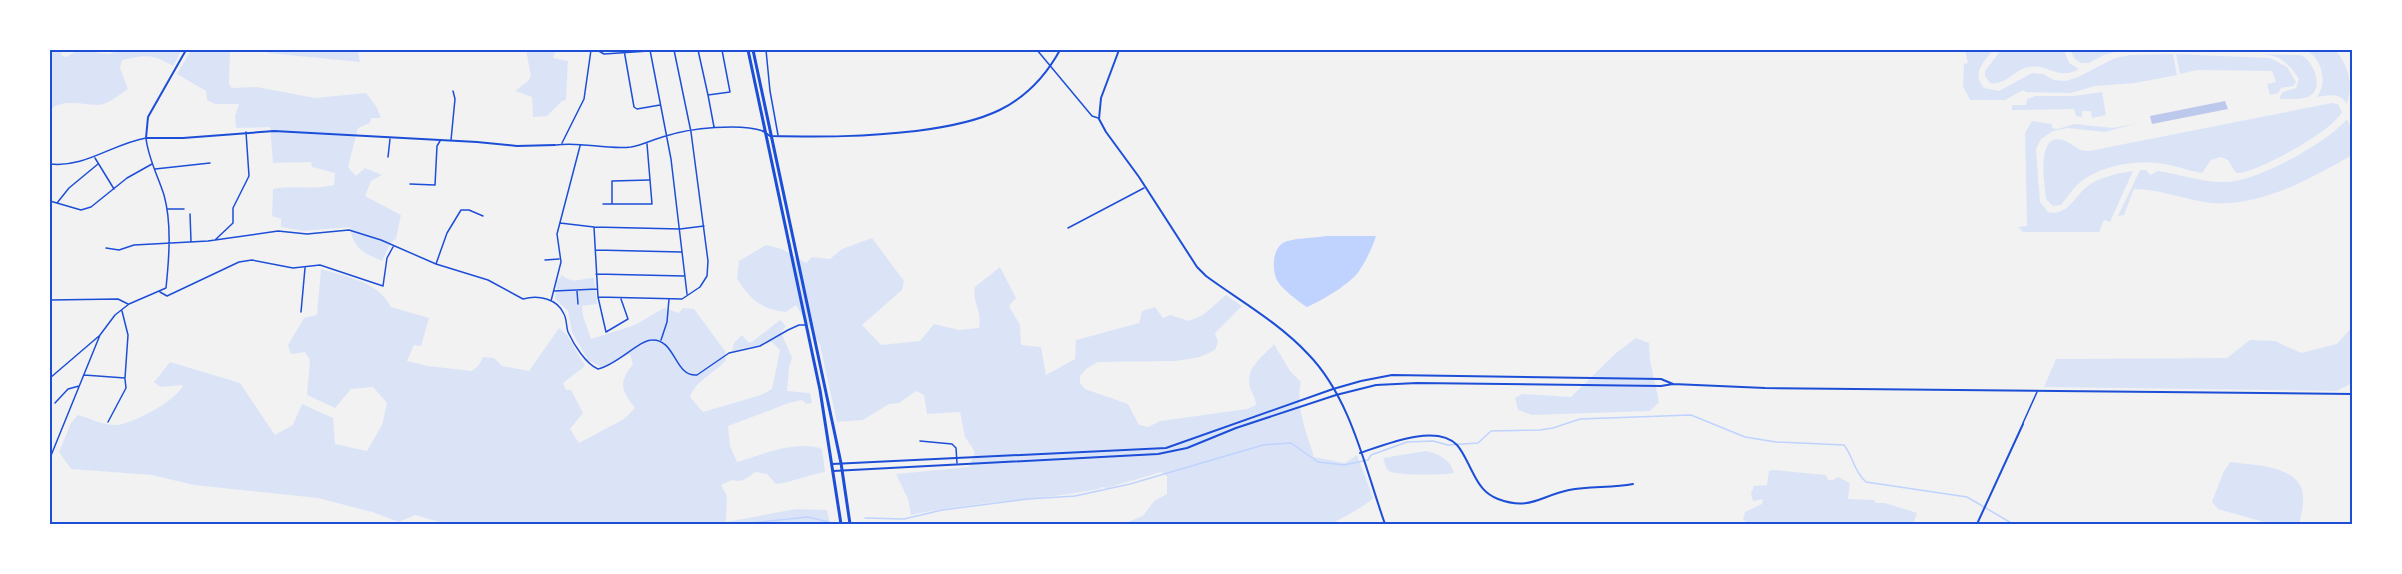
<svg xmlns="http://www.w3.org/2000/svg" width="2402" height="574" font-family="Mulish,sans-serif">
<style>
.green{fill:#dbe4f7}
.water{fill:#bfd3fe}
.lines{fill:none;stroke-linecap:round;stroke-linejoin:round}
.stream{stroke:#bfd3fe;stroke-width:1.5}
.building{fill:#bdc9ec}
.minor{stroke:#1d4ed8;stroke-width:1.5}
.tertiary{stroke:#1d4ed8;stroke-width:2}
.trunk{stroke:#1d4ed8;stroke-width:3}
.neatline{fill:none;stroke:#1d4ed8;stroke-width:2}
</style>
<rect width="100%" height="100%" fill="#f2f2f2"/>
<path class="green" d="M50,50H62L61,55L66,57L75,52L85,51L109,54L123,50H182L173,66C152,53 145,55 122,60L120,68L128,89C120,94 109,104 99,105C82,105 62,98 50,110Z
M191,50H230L229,84L232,88L257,87L315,98L366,93L376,106L381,118H371L370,123L358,128L348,167L356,176L365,168L382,175L371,181L365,196L401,215L396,239L391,242L382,261C364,253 353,249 350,227L303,231L281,227V219L272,216L273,189C293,185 314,190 334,185L335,173L312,167L311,162L273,163L270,127L236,128L235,116L239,104H215L207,100L206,91L177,74Z
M264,50H358L360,62L268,53Z
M526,50H556L553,58L568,61L566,100L562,101L547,116L533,117L532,97L515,91L528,81L531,76Z
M1965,50H1993C1984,62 1971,73 1984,88L1999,91L2032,73L2043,74L2054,80L2066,81L2078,77L2115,58L2130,55L2173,54L2177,75L2135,83L2095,86L2071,93L2026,92L2023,90L2005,100H1970L1963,86L1964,64L1968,63Z
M2001,50H2064L2069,63L2079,69C2057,81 2049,63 2028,67C2014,70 2005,86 1990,83L1985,76V71Z
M2070,50H2122L2104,55L2089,63H2081L2075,59Z
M2306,50H2335C2349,65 2353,84 2347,104C2340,92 2329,95 2317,97C2328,82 2322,59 2306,50Z
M2176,54L2270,58L2287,67L2296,82L2293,86L2281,88L2278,93L2270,95L2267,84L2276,82L2272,71L2197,70L2180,74Z
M2262,54L2300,55C2313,59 2326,89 2308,97C2300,100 2287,99 2279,99L2283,92L2296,88L2299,79C2288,63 2282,56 2262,54Z
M2102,92L2106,115L2092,118L2091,111H2082V117L2076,116L2074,109L2012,110V105H2026L2027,99L2035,96H2073Z
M2332,103L2338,104L2342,112C2334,130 2256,174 2236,173L2228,160L2221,157L2211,160L2202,173C2189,171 2177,166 2165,164C2138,160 2106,164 2083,180C2074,187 2068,196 2061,205L2053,206L2046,199C2045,186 2035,132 2063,140C2073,143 2077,152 2089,151Z
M2347,119L2352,130V155C2310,179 2261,207 2211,203C2185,200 2161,189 2134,189L2124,215L2118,216L2140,170H2146L2150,175L2158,171C2180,174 2203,183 2226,182C2258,181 2327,143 2347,119Z
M2032,121L2052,124V128L2058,129L2074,124L2113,128L2138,123L2105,132L2068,128L2053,131L2041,139L2036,149L2040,202L2048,212C2069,217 2076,192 2092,183C2105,176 2119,173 2133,171L2110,222L2104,220L2099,232H2023L2018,227L2027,226L2025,133Z
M872,238L904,281L902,290L862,325L881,345L920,341L934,324L959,330L979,328C982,307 972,305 975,287L1000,267L1016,298L1009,306L1020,325L1021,345L1041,347L1046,375L1075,359L1076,340L1139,323L1142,311L1155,307L1163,318L1170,315L1189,321L1203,315L1226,295L1242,306L1215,333L1218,342L1215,350L1200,357L1176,361L1098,362L1086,369L1080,376V383L1085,389L1128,404L1139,425L1148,427L1160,421L1247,409L1256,405C1256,397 1252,395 1250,387C1245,367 1263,357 1274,344L1290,371L1301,382C1295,406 1307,434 1314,457L1345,463L1357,455L1373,498C1369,504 1338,521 1329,524H1122L1143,516L1154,501L1167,494V476L1161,472L1107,488L1102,487L1099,489C1037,501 973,501 911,515L908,499L896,474L969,467L975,452L965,437L960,412L927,414L924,395L916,391L899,403L889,404L863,420L837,422L820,345L796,305L786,312C761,309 751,300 737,279L739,261L766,245L782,249L806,263L812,257L830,259L842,249Z
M321,269C347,277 378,281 391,307L429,318L421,346L414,345L407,361L428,366L472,371L479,365L483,357L494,358L502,366L529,371L559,328L567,335L585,366L563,383L566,390H571L583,413L570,429L579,443L624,419L635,408C621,390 618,383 633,364L630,354L601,367L588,360L572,332L568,311L555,299L557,281L562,275C573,285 581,278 594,278L597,304L582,306L583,316L591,339L635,325L664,308L679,313L683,308L694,309L725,351L726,360C714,374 696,380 690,397L703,412L761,395L772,389L780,350L772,342L732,351L734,343L742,335L748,342H752L780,320L786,326L781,332L792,358L789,368L787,391L810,393L812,403L806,404L802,400L789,403L728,426L730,446L737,462C763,454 797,440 822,449L825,472C808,475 793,482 776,484L767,474L755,472C747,478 742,483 732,480L721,485L727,496L726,522L796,509L827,510L830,524H446L415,515L399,522L372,512L318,498L194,485L152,475L71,469L59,452L71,423L78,415C88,418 104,425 115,425C131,425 178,400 183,385L160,387L154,382L170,362L240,383L275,435L293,425L302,404L333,418L335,444L367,451L382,425L387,403L373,387L351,389L335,408L307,395L310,360L305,352L291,354L288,345L304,318L317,315Z
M2352,327V383L2337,391L2044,387L2056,359L2227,358L2250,340L2275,341L2301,353L2337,344Z
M1636,338L1649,343L1650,360L1659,402L1650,411L1532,415L1518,410L1515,398L1522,394L1571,397L1616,353Z
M1426,451C1439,454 1450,459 1454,473C1443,475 1398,476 1389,471C1385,468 1385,463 1383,458Z
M2230,462C2252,465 2302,465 2303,496C2304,505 2301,516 2299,524H2271L2218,509L2212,502L2223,473Z
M1774,470L1826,475L1828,480H1833L1838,477L1850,483L1848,499L1874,500L1876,503H1885L1917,513L1913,524H1751L1743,520L1745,512L1762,504L1763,499L1753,501L1751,493L1754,486L1767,485L1769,471Z"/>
<path class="water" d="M1326,236H1376C1373,247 1363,267 1356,275C1346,286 1321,301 1307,307C1299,302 1279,287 1276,278C1272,267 1273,249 1283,243C1291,238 1316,238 1326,236Z"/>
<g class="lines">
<path class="stream" d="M865,518L904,519L942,510L1028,499L1075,496L1130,484L1263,445L1291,443L1318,462L1344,465L1368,460L1371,455L1407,442L1433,441L1448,445L1478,443L1491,431L1540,430L1553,428L1580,419L1691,415L1745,437L1776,442L1844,445C1853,456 1854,472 1866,482L1967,497L2013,524
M740,524L808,517L829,522"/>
</g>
<path class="building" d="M2225,101L2228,109L2152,124L2150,116Z"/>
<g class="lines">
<path class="minor" d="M597,50L604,54L664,50
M624,50L634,107L637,109L660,105
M650,50L671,159L687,294
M674,50L691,132L708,261L707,276L700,287L682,299L598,297L594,227L680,229L704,226
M698,50L708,95
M766,50L770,91L778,135
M1037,50L1092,116L1098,118
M714,127L708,95L730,92L722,50
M451,140L455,99L453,91
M562,143L584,99L591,50
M556,145C580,141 606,150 631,147C643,145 654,139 666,136C690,128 740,123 763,131
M388,157L390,139
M95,158L114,189
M50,164C85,168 112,144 146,138C148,158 158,176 164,195C172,224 169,259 166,288L129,304L115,315L100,335L50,458
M155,169L210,163
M410,184L435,185L437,146L440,141
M50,201L81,210L91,207L127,178L152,164
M57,203L69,188L98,164
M603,204H652L647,144
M612,204V181L649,180
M167,209H184
M190,214L191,241
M560,223L594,227
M1068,228L1144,188
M215,240L233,223V208L249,176L246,132
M106,248L119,250L134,245L208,241L278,231L307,234L349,230L381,240L436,264L488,280L523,299C538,295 557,298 564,314C567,320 566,326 568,332C574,345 586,364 598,369C617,365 639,340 652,340C676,339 674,377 697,375L729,353L760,346L788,330L799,325H806
M596,250L681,252
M545,260L559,259
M436,264L447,233L461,210H469L483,216
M596,274L684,276
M554,291L597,289
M577,291L578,304
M160,292L167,296L239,262L252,260L293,268L320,265L383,286L387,258L393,247
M598,297L606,332L628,319L621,299
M50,300L118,299L128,304
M551,301L561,262L557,234L580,146
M301,312L305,268
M661,340L667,322L669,299
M84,375L125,378L128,335L122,311
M50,378L99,336
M55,403L68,389L79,386
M108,422L126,388L125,379
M2023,423L2037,392
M920,441L952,444L956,448L957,463"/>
<path class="tertiary" d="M186,50L148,117L146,138H183L274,131L477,142L517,146L555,145
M1119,50L1101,98L1099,119L1106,132L1139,177L1197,267L1206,276C1240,301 1278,322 1308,354C1351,398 1365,468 1385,524
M763,131L770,136C822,137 865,137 916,131C980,123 1027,110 1060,50
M1360,453C1384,445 1436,423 1457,445C1464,453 1468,464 1473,473C1479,485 1485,494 1498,499C1530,511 1540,496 1569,490C1590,486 1612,488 1633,484
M832,464L1166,448L1333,389L1361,381L1392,375L1661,379L1673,384
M833,471L1158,454L1187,448L1236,428L1336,395L1376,385L1417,383L1661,386L1673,384L1765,388L2352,394
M1977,524L2023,424"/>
<path class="trunk" d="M748,50L820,390L841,524
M753,50L841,463L850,524"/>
</g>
<rect width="2402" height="574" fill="none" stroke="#ffffff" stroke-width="102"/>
<rect x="51" y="51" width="2300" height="472" class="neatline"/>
</svg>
